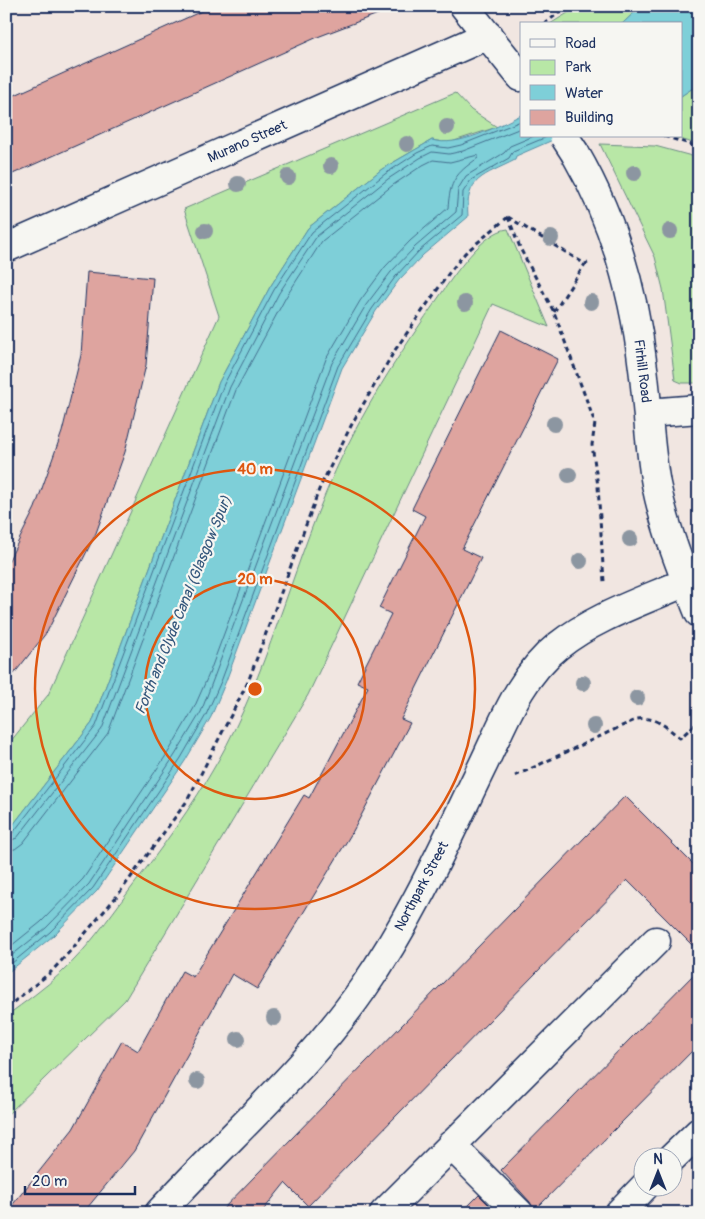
<svg xmlns="http://www.w3.org/2000/svg" width="705" height="1219" font-family="Pangolin,sans-serif">
<style>
.green{fill:#b8e7a6;stroke:#6a8b82}
.water{fill:#7ecfd8;stroke:#568fa7}
.lines{fill:none;stroke-linecap:round;stroke-linejoin:round}
.shore{stroke:#436f8f;stroke-width:1}
.building{fill:#dea49f;stroke:#1b2f5e}
.minor-casing{stroke:#1b2f5e;stroke-width:31}
.path{stroke:#1b2f5e;stroke-width:3;stroke-dasharray:5 4;stroke-linecap:butt}
.minor{stroke:#f6f6f2;stroke-width:28}
.minor-bridge-casing{stroke:#1b2f5e;stroke-width:31;stroke-linecap:butt}
.minor-bridge{stroke:#f6f6f2;stroke-width:28}
.tree{fill:#8c96a1}
.ring{fill:none;stroke:#de5710;stroke-width:2.5}
.labels{text-anchor:middle;stroke-width:4.5;stroke-linejoin:round;paint-order:stroke}
.street-label{font-size:14px;fill:#1b2f5e;stroke:#f6f6f2}
.water-label{font-size:15px;font-style:italic;fill:#34577c;stroke:#f6f6f2}
.centre{fill:#de5710;stroke:#f6f6f2;stroke-width:2.5}
.ring-label{font-size:15px;text-anchor:middle;font-weight:bold;fill:#de5710;stroke:#f6f6f2;stroke-width:4.5;stroke-linejoin:round;paint-order:stroke}
</style>
<rect width="100%" height="100%" fill="#f1e6e1"/>
<filter id="ink" filterUnits="userSpaceOnUse"><feTurbulence type="fractalNoise" baseFrequency=".02" numOctaves="2"/><feDisplacementMap in="SourceGraphic" scale="10" xChannelSelector="R" yChannelSelector="G"/><feConvolveMatrix kernelMatrix="1 2 1 2 8 2 1 2 1" color-interpolation-filters="sRGB"/></filter>
<g filter="url(#ink)">
<path class="green" d="M579,6H641L622,24H550Z
M699,84V145L671,136H681V96Z
M455,93L471,110L497,127L448,143L432,140L382,169L308,228L270,287L219,382L92,723L6,834V747L48,695L219,316L184,209Z
M600,144L655,146L699,158V383H682L675,380L663,289L655,257Z
M508,229L549,327L493,304L308,695L125,1000L6,1116V1016C25,1002 45,988 62,972C88,948 108,919 129,891C161,849 192,807 218,761C267,674 290,575 330,483C359,415 399,354 441,294C454,275 484,231 508,229Z"/>
<path class="water" d="M641,6H699V84L681,96V24H622Z
M521,115V136H562L516,156L515,160C484,176 465,177 468,217L423,255L399,280L376,311L342,368L226,681L211,717L185,761L97,891L53,936L6,974V834L92,723L219,382L270,287L308,228L382,169L432,140C458,148 498,126 521,115Z"/>
<g class="lines">
<path class="shore" d="M6,836L12,834L96,726L224,384L274,290L312,232L385,174L417,153L432,146L448,148L461,145L521,121
M6,842L17,838L102,729L230,387L279,293L317,236L388,179L420,158L432,152L449,154L463,151L521,128
M6,850L15,849L23,843L108,733L236,390L286,297L322,241L393,185L423,165L433,160L450,162L478,155V158C455,174 450,181 448,208L410,241L385,267L360,301L326,359L209,674L194,708L169,751L83,879L41,922L6,950
M6,960L46,928L89,884L175,755L201,712L332,363L366,305L391,272L415,247L456,212L458,189L466,176L504,153L510,146L534,136
M6,968L50,932L93,888L181,758L206,715L222,679L338,366L372,309L396,276L419,251L462,215L463,192L471,180L509,158L513,151L549,136"/>
</g>
<path class="building" d="M213,6H391V9L320,36L6,177V99Z
M87,272L153,278L146,365L125,452L96,533L47,632L6,684V566L35,508L62,432L81,355Z
M501,330L558,359L462,549L481,558L401,719L410,723L353,831L257,989L232,974L134,1151L83,1213H6L73,1129L122,1041L138,1051L182,971L193,977L304,795L309,798L368,687L357,682L391,614L379,608L425,516L412,509Z
M625,796L699,870V952L627,880L308,1206L285,1183L261,1213H219Z
M699,969V1044L534,1211L530,1202L501,1170Z
M479,1195L497,1213H461Z"/>
<g class="lines">
<defs>
<path id="minor" d="M464,6L521,77
M575,153C614,220 634,291 643,368C648,406 649,446 656,484C665,529 682,571 699,613
M6,248L488,35
M648,413L699,409
M451,1145L519,1213
M672,1158L699,1132
M159,1213C227,1138 306,1071 364,987C411,920 446,841 482,767C503,724 519,677 558,646C594,617 643,601 686,582
M384,1213L656,941
M619,1213L645,1186"/>
</defs>
<use href="#minor" class="minor-casing"/>
<path class="path" d="M544,24L568,6
M664,136L699,147
M508,217L521,250L554,312L595,423L592,445L598,486L604,582
M508,217L585,264L588,263
M554,312L585,264
M515,776L637,719C656,716 666,727 680,738L699,721
M6,1008L51,972L72,949L117,896L187,801L248,682L320,487L354,420L395,350L449,273L465,253L508,217"/>
<use href="#minor" class="minor"/>
<defs>
<path id="minor-bridge" d="M564,136L575,153"/>
</defs>
<use href="#minor-bridge" class="minor-bridge-casing"/>
<use href="#minor-bridge" class="minor-bridge"/>
</g>
<g class="tree">
<circle cx="447" cy="127" r="8"/>
<circle cx="407" cy="144" r="8"/>
<circle cx="331" cy="166" r="8"/>
<circle cx="634" cy="173" r="8"/>
<circle cx="288" cy="177" r="8"/>
<circle cx="238" cy="184" r="8"/>
<circle cx="205" cy="231" r="8"/>
<circle cx="670" cy="231" r="8"/>
<circle cx="551" cy="238" r="8"/>
<circle cx="591" cy="302" r="8"/>
<circle cx="465" cy="303" r="8"/>
<circle cx="554" cy="424" r="8"/>
<circle cx="569" cy="475" r="8"/>
<circle cx="630" cy="539" r="8"/>
<circle cx="580" cy="561" r="8"/>
<circle cx="583" cy="683" r="8"/>
<circle cx="637" cy="698" r="8"/>
<circle cx="594" cy="726" r="8"/>
<circle cx="274" cy="1018" r="8"/>
<circle cx="238" cy="1039" r="8"/>
<circle cx="197" cy="1081" r="8"/>
</g>
</g>
<g class="ring">
<circle cx="255" cy="689" r="110"/>
<circle cx="255" cy="689" r="220"/>
</g>
<g class="labels">
<g class="street-label">
<text transform="translate(247 141) rotate(-24)" y="5">Murano Street</text>
<text transform="translate(643 371) rotate(83)" y="5">Firhill Road</text>
<text transform="translate(421 886) rotate(-62)" y="5">Northpark Street</text>
</g>
<g class="water-label">
<text transform="translate(183 605) rotate(-68)" y="5">Forth and Clyde Canal (Glasgow Spur)</text>
</g>
</g>
<circle cx="255" cy="689" r="8" class="centre"/>
<g class="ring-label">
<text x="255" y="474">40 m</text>
<text x="255" y="584">20 m</text>
</g>
<rect width="705" height="1219" fill="none" stroke="#f6f6f2" stroke-width="25"/>
<rect x="12" y="12" width="680" height="1194" fill="none" stroke="#1b2f5e" stroke-width="2" filter="url(#ink)"/>
<rect x="520" y="22" width="162" height="115" fill="#f6f6f2" stroke="#9ea6b7"/>
<rect x="530" y="39" width="25" height="8" fill="#f6f6f2" stroke="#9ea6b7"/>
<text x="565" y="48" font-size="15" fill="#1b2f5e">Road</text>
<rect x="530" y="60" width="25" height="15" fill="#b8e7a6" stroke="#9ea6b7"/>
<text x="565" y="72" font-size="15" fill="#1b2f5e">Park</text>
<rect x="530" y="85" width="25" height="15" fill="#7ecfd8" stroke="#9ea6b7"/>
<text x="565" y="98" font-size="15" fill="#1b2f5e">Water</text>
<rect x="530" y="110" width="25" height="15" fill="#dea49f" stroke="#9ea6b7"/>
<text x="565" y="122" font-size="15" fill="#1b2f5e">Building</text>
<g transform="translate(658 1172)"><circle r="24" fill="#f6f6f2" stroke="#9ea6b7"/>
<path d="M0-4L9 19L0 12L-9 19Z" fill="#1b2f5e"/>
<text y="-8" font-size="14" font-weight="bold" text-anchor="middle" fill="#1b2f5e">N</text>
</g>
<path d="M25 1186v8h110v-8" fill="none" stroke="#1b2f5e" stroke-width="2.5"/>
<text x="32" y="1186" font-size="15" fill="#1b2f5e" stroke="#f6f6f2" stroke-width="4" paint-order="stroke">20 m</text>
</svg>
